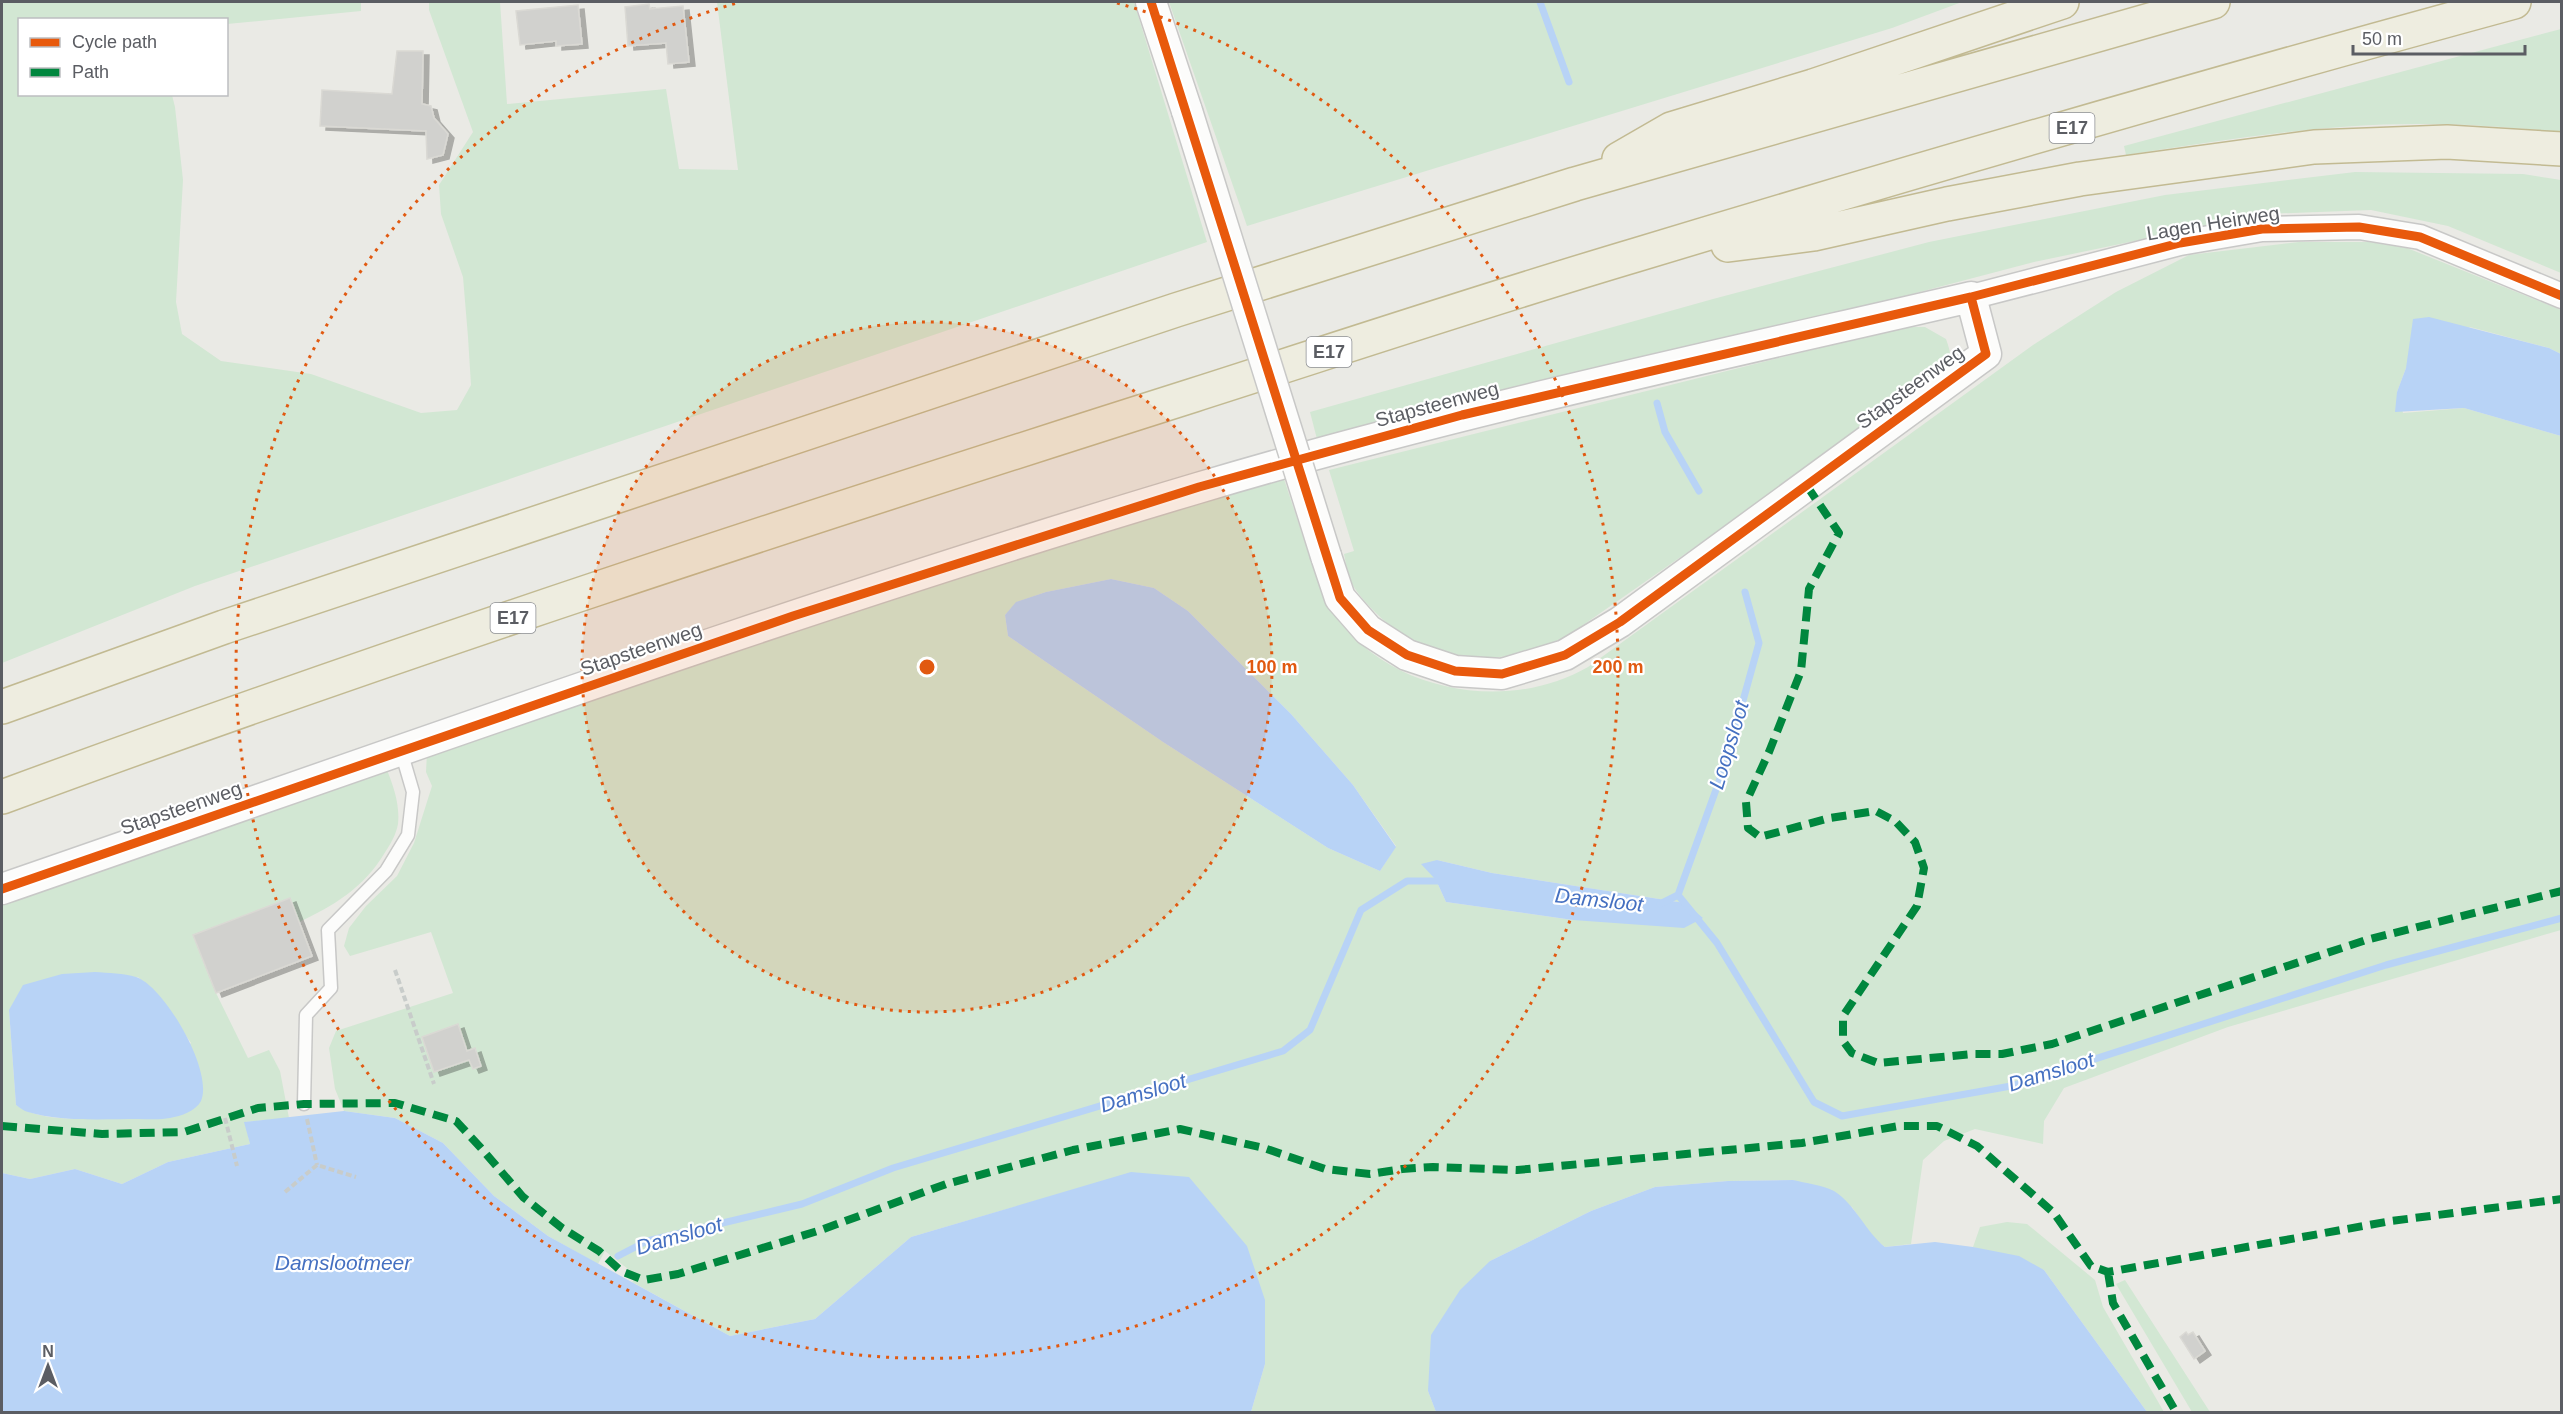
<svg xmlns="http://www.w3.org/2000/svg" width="2563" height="1414" font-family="Helvetica,sans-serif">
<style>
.green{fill:#d2e7d3;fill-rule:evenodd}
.water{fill:#b8d3f6}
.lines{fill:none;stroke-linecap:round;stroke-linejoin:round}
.stream{stroke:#b8d3f6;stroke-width:7}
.building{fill:#d1d1ce;stroke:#dad9d4;stroke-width:1.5;filter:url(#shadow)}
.service-casing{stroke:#c8c8c7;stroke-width:15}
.minor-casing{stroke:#c8c8c7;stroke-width:27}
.tertiary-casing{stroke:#c8c8c7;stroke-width:33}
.motorway-casing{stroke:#c2ba92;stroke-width:36}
.path{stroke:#c8ccca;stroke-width:4;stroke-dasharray:6 3;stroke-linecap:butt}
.service{stroke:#fcfcfb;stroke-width:12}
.minor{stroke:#fcfcfb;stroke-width:24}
.tertiary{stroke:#fcfcfb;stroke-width:30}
.motorway{stroke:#eeede0;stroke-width:33}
.tertiary-bridge-casing{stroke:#c8c8c7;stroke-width:33;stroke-linecap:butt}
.tertiary-bridge{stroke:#fcfcfb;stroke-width:30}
.quiet{stroke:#00873e;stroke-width:8;stroke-dasharray:15 8;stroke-linecap:butt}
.cycleway-casing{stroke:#fff;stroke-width:13}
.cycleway{stroke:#e8590c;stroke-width:9}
.ring{fill:none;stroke:#e15910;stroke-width:3;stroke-dasharray:3 6}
.labels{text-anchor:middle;stroke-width:4.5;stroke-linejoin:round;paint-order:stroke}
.shield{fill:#fff;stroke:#8c8e92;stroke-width:1.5}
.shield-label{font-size:18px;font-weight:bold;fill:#5b5d63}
.street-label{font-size:20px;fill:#5b5d63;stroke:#fff}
.water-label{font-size:21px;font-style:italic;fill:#4570c1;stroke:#fff}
.centre{fill:#e15910;stroke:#fff;stroke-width:3}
.ring-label{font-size:18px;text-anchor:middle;font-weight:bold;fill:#e15910;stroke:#fff;stroke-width:4.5;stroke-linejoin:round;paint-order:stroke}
</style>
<defs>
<filter id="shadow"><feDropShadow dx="6" dy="4" stdDeviation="0" flood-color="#0004"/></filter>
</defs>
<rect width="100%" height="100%" fill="#eaeae5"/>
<path class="green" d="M2,2H361V11L227,24L226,20H20V94L172,95L175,107L183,180L176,302L182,334L221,361L311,374L421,413L457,410L471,385L468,337L463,277L441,214L439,185L473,132L429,10V2H500L507,104L666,89L679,169L738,170L717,2H1134L1207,242L195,586L2,663Z
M1169,2H1962L1892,28L1247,226Z
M2561,29V132C2516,128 2470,124 2425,124C2325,123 2224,140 2126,155L2124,146Z
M2355,172L2523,174L2561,180V273L2448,226L2371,210L2264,214L2034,262L1768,332L1318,443L1310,412L1713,299L1929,242L2165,195Z
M2299,242H2369L2407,248L2561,310V354L2549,348L2470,327L2406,368L2397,392L2403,413L2464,408L2561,436V930L2228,1027L2064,1088L2044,1121L2043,1144L1975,1129L1944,1141L1923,1160L1911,1244L1885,1247L1872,1237L1852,1207L1793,1180L1728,1181L1655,1187L1591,1211L1490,1261L1428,1391L1436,1412H1251L1265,1364L1131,1173L911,1237L815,1319L730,1336L632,1282L637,1276L605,1251L598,1264L548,1236L494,1196L443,1143L395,1118L344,1111L335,1089L329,1048L336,1031L453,993L431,932L350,956L344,946L349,928L366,906L397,876L414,843L432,786L426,772L427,753L926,586L1199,500L1206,502L1284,479C1293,506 1302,534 1311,561C1317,576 1321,594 1330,608C1382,691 1505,715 1588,667L2033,345L2116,292L2189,255ZM1111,579L1154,588L1188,611L1291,714L1353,785L1396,846L1380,871L1328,848L1163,742L1008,636L1005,615L1017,602L1046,592ZM1437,860L1492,873L1685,903L1573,920L1446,902L1436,880Z
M1913,327H1925L1946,339C1953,358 1952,365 1937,378L1566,637C1549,643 1531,652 1514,655C1461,665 1406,646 1370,607C1363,599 1355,591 1351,581C1347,573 1346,563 1344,554L1354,551L1329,470L1888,331Z
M387,770C394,788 400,805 398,824C396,835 390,845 384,854C364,887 334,906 299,922L289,898L193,935L216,993L248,1058L269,1050L280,1071L289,1118L245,1122L250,1144L168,1162L122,1184L75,1169L30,1179L2,1173V904ZM138,977L159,997L191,1043L107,1119C79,1118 40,1122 16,1105L9,1010Z
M2007,1222L2027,1224L2095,1280L2103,1307L2164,1412H2147L2044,1270L1973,1247L1980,1227Z
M2125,1280L2210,1412H2192L2116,1284Z"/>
<path class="water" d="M2429,317L2549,348L2561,354V436L2464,408L2395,412L2397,392L2406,368L2413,319Z
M1111,579L1154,588L1188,611L1291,714L1353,785L1396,847L1380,871L1328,848L1163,742L1008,636L1005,615L1016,602L1046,592Z
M1437,860L1492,873L1685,903L1703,918L1684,928L1573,920L1446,902L1436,880L1421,864Z
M95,972C108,973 124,973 136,977C164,986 214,1071 201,1101C196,1111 181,1116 170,1118C160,1120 148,1119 138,1119C105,1119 59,1122 28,1112C24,1111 20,1108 16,1105L9,1010L23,985L62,974Z
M344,1111L395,1118L443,1143L494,1196L548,1236L730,1336L815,1319L911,1237L1131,1172L1189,1177L1247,1246L1265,1300V1364L1251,1412H2V1173L30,1179L75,1169L122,1184L168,1162L250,1144L244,1122Z
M1793,1180C1805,1183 1823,1185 1834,1191C1856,1205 1865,1231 1885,1247L1935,1242L1973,1247L2019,1256L2044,1270L2147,1412H1436L1428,1391L1431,1335L1460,1290L1490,1261L1591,1211L1655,1187L1728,1181Z"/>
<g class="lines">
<path class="stream" d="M1540,2L1569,82
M1657,403L1665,432L1699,491
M1678,895L1726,762L1759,643L1745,592
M1660,904L1678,895L1717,943L1814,1102L1842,1116L2011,1086L2386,965L2562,918
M618,1256L647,1241L802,1204L893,1168L1283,1051L1310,1030L1361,910L1407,881H1444"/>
</g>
<path class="building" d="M649,4L650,9L683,6L689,62L668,64L666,43L628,46L625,7Z
M578,5L582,44L556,46V41L520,45L516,11Z
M397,51H423L422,104L431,106L434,118L448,134L443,155L427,159L426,131L320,126L322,90L392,94Z
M290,898L312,956L216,993L193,935Z
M458,1024L467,1051L475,1048L481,1066L473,1069L469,1060L434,1072L422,1037Z
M2186,1332L2188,1335L2193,1332L2205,1351L2194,1359L2180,1337Z"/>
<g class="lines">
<defs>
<path id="service" d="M304,1104L306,1015L331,988L328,930L386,871L408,835L413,792L401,751"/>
<path id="minor" d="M1971,297L2180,243L2262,229L2359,227L2420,237L2562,296"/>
<path id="tertiary" d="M1151,2L1187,111
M2,889C399,752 795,608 1198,488C1452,412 1712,357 1971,297L1986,354L1620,622L1565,655L1502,674L1455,671L1407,655L1368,630L1340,598L1326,556"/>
<path id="motorway" d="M1619,159L1671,129L1813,86L2062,2
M1728,245L1814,234L1947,204L2080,179L2314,147L2447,142L2562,149
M2,707L224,627L1176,310L1575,184L2213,2
M2,797C395,652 794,522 1194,395C1341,348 1488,299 1636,255C1927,167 2220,82 2514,2"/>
</defs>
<use href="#service" class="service-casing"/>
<use href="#minor" class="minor-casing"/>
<use href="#tertiary" class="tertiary-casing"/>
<use href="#motorway" class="motorway-casing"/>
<path class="path" d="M395,970L434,1084
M225,1118L237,1166
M307,1119L317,1165
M285,1192L317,1165L356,1177"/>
<use href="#service" class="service"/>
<use href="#minor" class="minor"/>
<use href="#tertiary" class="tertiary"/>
<use href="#motorway" class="motorway"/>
<defs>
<path id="tertiary-bridge" d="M1187,111L1326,556"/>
</defs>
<use href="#tertiary-bridge" class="tertiary-bridge-casing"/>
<use href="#tertiary-bridge" class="tertiary-bridge"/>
<path class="quiet" d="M1807,486L1839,533L1809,589L1801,671L1769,752L1746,802L1748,828L1760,837L1830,818L1876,811L1895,821L1915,842L1924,868L1917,906L1843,1016V1041L1852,1053L1878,1063L1973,1054H2002L2052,1044L2366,940L2562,891
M2,1126L102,1134L184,1132L258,1108L304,1104L395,1103L456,1121L481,1148L523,1197L562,1228L599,1251L621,1271L644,1280L678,1274L821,1230L946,1184L1073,1150L1180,1129L1264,1148L1325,1169L1370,1174L1402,1169L1433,1167L1517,1170L1802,1143L1899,1126H1937L1977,1146L2054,1213L2091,1266L2108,1272L2391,1221L2562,1199
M2108,1272L2113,1303L2176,1412"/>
<defs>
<path id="cycleway" d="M1151,2L1340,598L1368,630L1407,655L1455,671L1502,674L1565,655L1620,622L1986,354L1971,297
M2,889L793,616L1199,487L1462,415L1971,297L2180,243L2262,229L2359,227L2420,237L2562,296"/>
</defs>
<use href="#cycleway" class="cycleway-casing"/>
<use href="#cycleway" class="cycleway"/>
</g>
<circle cx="927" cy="667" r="345" fill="#e15910" fill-opacity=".12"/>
<g class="ring">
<circle cx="927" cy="667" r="345"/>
<path d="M1117 3A691 691 0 1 1 737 3"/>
</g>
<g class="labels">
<g class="shield">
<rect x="2049.5" y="113" width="45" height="30" rx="4.5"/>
<rect x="1306.5" y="337" width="45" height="30" rx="4.5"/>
<rect x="490.5" y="603" width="45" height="30" rx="4.5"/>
</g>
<g class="shield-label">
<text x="2072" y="134">E17</text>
<text x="1329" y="358">E17</text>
<text x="513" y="624">E17</text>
</g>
<g class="street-label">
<text transform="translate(2213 223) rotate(-9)" y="7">Lagen Heirweg</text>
<text transform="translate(1910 387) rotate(-36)" y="7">Stapsteenweg</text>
<text transform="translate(1437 404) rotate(-15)" y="7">Stapsteenweg</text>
<text transform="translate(641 649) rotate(-19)" y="7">Stapsteenweg</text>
<text transform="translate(181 808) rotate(-19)" y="7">Stapsteenweg</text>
</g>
<g class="water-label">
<text transform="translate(1729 745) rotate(-73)" y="7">Loopsloot</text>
<text transform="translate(1599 900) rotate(6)" y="7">Damsloot</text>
<text transform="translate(2051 1072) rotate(-17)" y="7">Damsloot</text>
<text transform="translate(1143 1093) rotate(-17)" y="7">Damsloot</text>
<text transform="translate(679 1236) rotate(-16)" y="7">Damsloot</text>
<text x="343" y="1270">Damslootmeer</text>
</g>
</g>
<circle cx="927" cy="667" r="9" class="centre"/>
<g class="ring-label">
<text x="1272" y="673">100 m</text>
<text x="1618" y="673">200 m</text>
</g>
<rect width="2563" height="1414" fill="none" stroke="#5b5d63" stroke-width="6"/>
<rect x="18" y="18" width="210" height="78" fill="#ffffff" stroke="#bdbec1" stroke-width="1.5"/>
<rect x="30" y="38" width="30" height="9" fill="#e8590c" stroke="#bdbec1" stroke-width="1.5"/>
<text x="72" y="48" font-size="18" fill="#5b5d63">Cycle path</text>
<rect x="30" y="68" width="30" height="9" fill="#00873e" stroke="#bdbec1" stroke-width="1.5"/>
<text x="72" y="78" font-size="18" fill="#5b5d63">Path</text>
<g transform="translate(48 1366)" stroke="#ffffff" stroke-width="4.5" paint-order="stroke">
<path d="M0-4.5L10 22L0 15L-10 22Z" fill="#5b5d63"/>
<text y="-9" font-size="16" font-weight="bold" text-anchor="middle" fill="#5b5d63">N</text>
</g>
<path d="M2353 45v9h172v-9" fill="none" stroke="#5b5d63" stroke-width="3"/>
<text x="2362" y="45" font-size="18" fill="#5b5d63" stroke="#ffffff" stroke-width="4.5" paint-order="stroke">50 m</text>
</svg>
